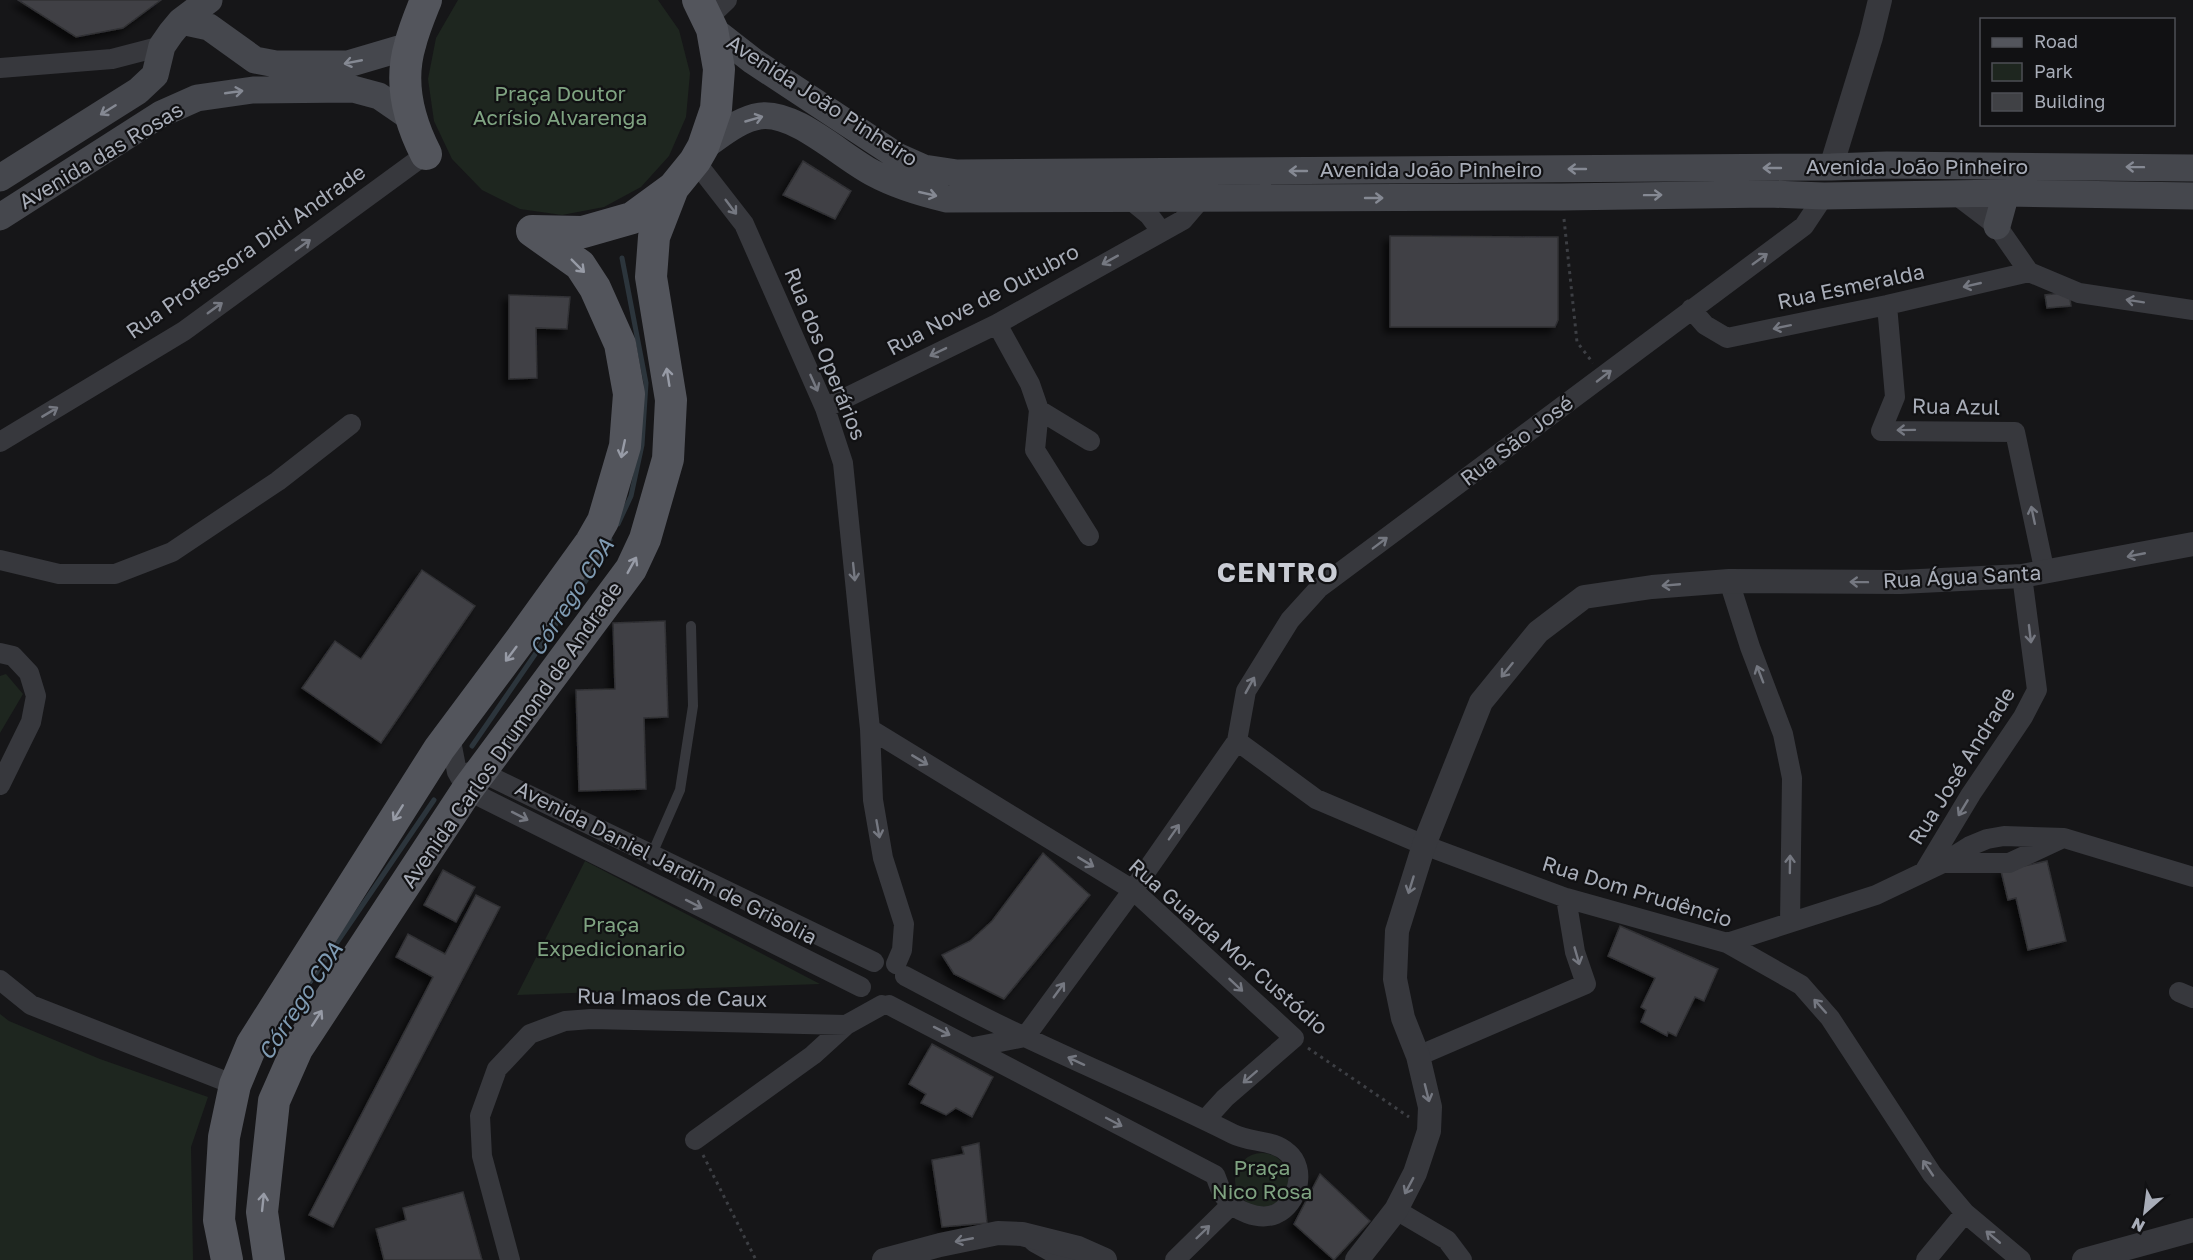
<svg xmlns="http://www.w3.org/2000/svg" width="2193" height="1260" font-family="'Golos Text',sans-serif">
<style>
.green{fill:#1e261f}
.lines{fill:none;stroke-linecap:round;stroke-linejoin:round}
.stream{stroke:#2c353c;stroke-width:5}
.building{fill:#404145;stroke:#303034;stroke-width:1.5;filter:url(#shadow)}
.path{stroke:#3d3f44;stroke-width:3;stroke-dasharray:3 4.5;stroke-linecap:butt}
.service{stroke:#37383d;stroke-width:10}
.minor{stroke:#37383d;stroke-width:20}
.tertiary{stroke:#37383d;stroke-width:24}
.secondary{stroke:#45474d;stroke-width:27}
.primary{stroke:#53555c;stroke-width:32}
.oneway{stroke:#858993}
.oneway2{stroke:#757881}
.oneway3{stroke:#979ba6}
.labels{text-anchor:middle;stroke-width:4.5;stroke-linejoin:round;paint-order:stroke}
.park-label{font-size:21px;fill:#7fa381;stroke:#111113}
.street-label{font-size:21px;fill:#a8adb8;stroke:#111113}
.water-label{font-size:22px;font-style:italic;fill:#7f9bb3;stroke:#111113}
.district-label{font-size:27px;font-weight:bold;letter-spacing:1.5px;fill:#c9ccd4;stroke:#111113}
</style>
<defs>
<filter id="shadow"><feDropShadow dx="-5.5" dy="5.5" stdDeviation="3" flood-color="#0009"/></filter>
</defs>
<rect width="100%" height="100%" fill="#161618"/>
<path class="green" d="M458,0H658L679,30L690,73L686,117L669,156L641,187L604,207L562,215L520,209L482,190L452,159L434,121L428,79L436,38Z
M6,674L23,694L0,733V676Z
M585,861L820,984L517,995Z
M0,1014L9,1021L100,1059L208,1097L191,1147L193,1260H0Z
M1235 1180a27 27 0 1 1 54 0a27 27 0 1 1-54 0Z"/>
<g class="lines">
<path class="stream" d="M618,524L631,496L642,445L646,383L622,258
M472,746L600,560L610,540
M308,985L434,800"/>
</g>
<path class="building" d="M18,0H161L123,28L76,37Z
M803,161L851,191L835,219L783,195Z
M1390,236L1558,237V320L1555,327H1390Z
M2069,292L2071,306L2047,308L2045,295Z
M509,295L570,297L567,329L536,328L537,378L509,379Z
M422,570L475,606L381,743L302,688L335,641L361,659Z
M665,621L668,717L644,718L646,789L579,791L576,690L615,689L613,623Z
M1043,853L1090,895L1004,999L954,974L942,955L970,941L992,921Z
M2047,861L2066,941L2028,950L2016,898L2008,900L2001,871Z
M443,870L475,887L456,922L424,905Z
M476,895L500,907L333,1227L309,1215L433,977L396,957L408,934L445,954Z
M1620,926L1718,969L1704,1001L1695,997L1676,1036L1668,1032L1667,1036L1641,1022L1646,1010L1641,1007L1655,978L1608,956Z
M932,1044L993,1077L972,1117L956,1108L946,1115L921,1103L926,1094L909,1084Z
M979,1143L987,1223L942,1227L932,1160L964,1154L962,1147Z
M1320,1174L1370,1221L1334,1260L1294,1224Z
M463,1192L482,1260H384L376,1229L406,1220L403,1208Z"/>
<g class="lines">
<path class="path" d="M1564,219L1577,342L1593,363
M1308,1048L1409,1117
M703,1155L756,1260"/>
<path class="service" d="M652,854L680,790L693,706L691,626"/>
<path class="minor" d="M708,18L727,0
M0,68L112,59L162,46
M695,161L744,224L825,408L843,463L870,729L873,800L883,858L904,924L902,950L896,964
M1955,194L1997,226L2029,272L2079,293L2193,310
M1127,197L1149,215L1161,231
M1887,305L1895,397L1881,431L2015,432L2045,573
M1691,309L1705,325L1727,338L1887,305L2029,272
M997,324L1030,384L1039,410L1035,450L1089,536
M825,408L997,324L1183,220L1201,199
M1039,410L1090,441
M0,442L184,331L426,154
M0,560L59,574H115L172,552L278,481L351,424
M1729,581L1750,647L1783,734L1792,778L1790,922
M0,653L13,656L29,673L36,696L31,722L0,785
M870,729L1133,890L1294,1038L1225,1098L1205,1120
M450,736L457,772L467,790L861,987
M1237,741L1316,799L1424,845L1566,898L1727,943L1801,985L1830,1018L1932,1174L1965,1213L2021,1260
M470,772H481L874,962
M1943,863H2009L2061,839
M1924,872L1971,794L2023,717L2037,690L2022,576
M1727,943L1876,895L1943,863L1970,846L1987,839L2004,836L2064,838L2193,877
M0,980L31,1005L235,1085
M2179,992L2193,998
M889,1005L1215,1175C1218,1182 1220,1190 1224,1196C1234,1211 1259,1221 1276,1214C1298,1204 1307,1169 1288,1153C1273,1139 1251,1143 1233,1134C1165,1100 1095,1070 1027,1038C985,1019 945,997 905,976
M1025,1037L1133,890L1237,741L1246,691L1290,620L1319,588L1804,226L1824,196
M974,1047L1025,1037
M1418,1056L1586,984L1575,952L1566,898
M695,1140L813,1055L846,1025L882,1005
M1396,1210L1447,1240L1462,1260
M1034,1242L1066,1260
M510,1260L482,1156L480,1116L497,1069L530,1034L565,1021L591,1019L846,1025
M1175,1260L1232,1204
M1926,1260L1965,1213"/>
<path class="tertiary" d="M1831,167L1871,37L1880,0
M884,1260L940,1245L998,1233L1022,1234L1078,1248L1105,1260
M1357,1260L1396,1210L1415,1173L1429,1131L1430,1107L1418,1056L1403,1018L1395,979L1397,931L1424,845L1481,702L1538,632L1584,597L1652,587L1729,581L1900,582L2022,576L2193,544
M2084,1260L2193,1230"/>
<path class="secondary" d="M181,21L209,27L255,60L276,64H348L409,46
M712,29L753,61L897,156L924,168L957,173L1831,167L1887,165L2193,168
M703,147C720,136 739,119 760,116C795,111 842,157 873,173C897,186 921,193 947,199L1561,197L1768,194L1824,196L2006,193L2193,196
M0,178L138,91L155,75L162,46L171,33L181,21L209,0
M0,217L161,114L197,98L253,90L353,89L379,96L411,118
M1997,226L2006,193"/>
<path class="primary" d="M426,154C409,121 399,82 410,45C414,29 420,15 426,0
M532,231L583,232L632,218L673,188L695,161L703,147L716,109L719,69L712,29L698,0
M227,1260L219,1220L224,1137L235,1085L252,1044L439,749L521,639L591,542L603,521L625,446L629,394L620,344L595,288L580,265L532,231
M269,1260L262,1212L274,1101L297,1049L467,790L631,569L645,539L668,459L671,400L651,277L654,237L673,188"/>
</g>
<defs><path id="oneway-shaft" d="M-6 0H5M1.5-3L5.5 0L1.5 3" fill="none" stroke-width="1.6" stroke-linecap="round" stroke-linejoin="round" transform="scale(1.5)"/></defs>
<g class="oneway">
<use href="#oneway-shaft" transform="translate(353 62) rotate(169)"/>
<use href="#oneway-shaft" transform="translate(234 92) rotate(-8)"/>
<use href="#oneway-shaft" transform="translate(108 110) rotate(148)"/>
<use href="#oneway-shaft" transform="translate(754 119) rotate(-16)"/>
<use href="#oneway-shaft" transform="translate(2135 167) rotate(-179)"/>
<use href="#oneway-shaft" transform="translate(1772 168) rotate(180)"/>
<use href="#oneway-shaft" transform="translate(1577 169) rotate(180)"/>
<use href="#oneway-shaft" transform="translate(1298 171) rotate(180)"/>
<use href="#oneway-shaft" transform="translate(928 194) rotate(13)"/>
<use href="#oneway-shaft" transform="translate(1653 195) rotate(-1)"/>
<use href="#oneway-shaft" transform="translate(1374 198)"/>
</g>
<g class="oneway2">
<use href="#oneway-shaft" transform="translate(731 207) rotate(53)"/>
<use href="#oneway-shaft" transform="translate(303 245) rotate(-36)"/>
<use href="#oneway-shaft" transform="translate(1760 259) rotate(-36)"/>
<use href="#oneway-shaft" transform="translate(1110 260) rotate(151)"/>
<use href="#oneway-shaft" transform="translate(1972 285) rotate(167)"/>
<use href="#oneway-shaft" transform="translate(2135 301) rotate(-171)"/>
<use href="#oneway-shaft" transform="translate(215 308) rotate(-36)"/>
<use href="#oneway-shaft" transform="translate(1782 327) rotate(168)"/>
<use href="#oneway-shaft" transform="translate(938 352) rotate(154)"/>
<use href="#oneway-shaft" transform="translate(1604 376) rotate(-38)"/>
<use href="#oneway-shaft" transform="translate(814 383) rotate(66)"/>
<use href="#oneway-shaft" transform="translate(50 412) rotate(-31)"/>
<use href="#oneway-shaft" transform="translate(1906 430) rotate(179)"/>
<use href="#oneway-shaft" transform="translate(2033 515) rotate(-102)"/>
<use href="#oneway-shaft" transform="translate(1380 543) rotate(-37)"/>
<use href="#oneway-shaft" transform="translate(2136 555) rotate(169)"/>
<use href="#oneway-shaft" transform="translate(854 572) rotate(84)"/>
<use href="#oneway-shaft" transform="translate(1859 582) rotate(-179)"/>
<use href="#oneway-shaft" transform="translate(1671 585) rotate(175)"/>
<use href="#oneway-shaft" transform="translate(2030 634) rotate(83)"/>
<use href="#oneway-shaft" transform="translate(1507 670) rotate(129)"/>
<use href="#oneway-shaft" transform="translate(1760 674) rotate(-111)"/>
<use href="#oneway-shaft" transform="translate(1250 685) rotate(-61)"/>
<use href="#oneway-shaft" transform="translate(920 760) rotate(31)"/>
<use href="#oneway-shaft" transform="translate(1963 808) rotate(121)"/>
<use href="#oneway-shaft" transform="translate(520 816) rotate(27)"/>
<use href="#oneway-shaft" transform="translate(878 829) rotate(80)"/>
<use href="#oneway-shaft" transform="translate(1174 832) rotate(-55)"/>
<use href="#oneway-shaft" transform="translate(1086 862) rotate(31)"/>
<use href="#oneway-shaft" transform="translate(1790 864) rotate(-89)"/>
<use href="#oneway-shaft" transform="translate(1411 885) rotate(107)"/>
<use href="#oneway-shaft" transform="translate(694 904) rotate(27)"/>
<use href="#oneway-shaft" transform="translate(1577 956) rotate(74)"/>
<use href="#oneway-shaft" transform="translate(1236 985) rotate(43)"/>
<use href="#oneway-shaft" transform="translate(1059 990) rotate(-54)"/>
<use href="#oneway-shaft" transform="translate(1820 1006) rotate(-132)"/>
<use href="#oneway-shaft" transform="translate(942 1031) rotate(27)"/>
<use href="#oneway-shaft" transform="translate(1076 1061) rotate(-155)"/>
<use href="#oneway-shaft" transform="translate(1250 1077) rotate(139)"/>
<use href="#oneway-shaft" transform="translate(1427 1093) rotate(76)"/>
<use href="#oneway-shaft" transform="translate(1114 1122) rotate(28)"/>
<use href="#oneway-shaft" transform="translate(1928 1168) rotate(-124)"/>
<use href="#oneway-shaft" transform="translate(1409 1186) rotate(118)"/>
<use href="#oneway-shaft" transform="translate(1203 1232) rotate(-44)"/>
<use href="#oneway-shaft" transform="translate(1993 1237) rotate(-140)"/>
<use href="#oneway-shaft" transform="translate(964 1240) rotate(169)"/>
</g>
<g class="oneway3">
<use href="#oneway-shaft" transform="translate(578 266) rotate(45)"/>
<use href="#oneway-shaft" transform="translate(668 377) rotate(-99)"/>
<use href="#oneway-shaft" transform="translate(623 449) rotate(102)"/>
<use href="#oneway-shaft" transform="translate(632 565) rotate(-61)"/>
<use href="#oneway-shaft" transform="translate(511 654) rotate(127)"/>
<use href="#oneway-shaft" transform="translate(398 813) rotate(122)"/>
<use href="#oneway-shaft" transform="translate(317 1018) rotate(-57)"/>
<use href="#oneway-shaft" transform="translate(263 1202) rotate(-84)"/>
</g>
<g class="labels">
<g class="park-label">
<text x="560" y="101">Praça Doutor<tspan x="560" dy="24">Acrísio Alvarenga</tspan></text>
<text x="611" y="932">Praça<tspan x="611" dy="24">Expedicionario</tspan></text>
<text x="1262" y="1175">Praça<tspan x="1262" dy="24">Nico Rosa</tspan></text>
</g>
<g class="street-label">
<text transform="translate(822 101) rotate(33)" y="7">Avenida João Pinheiro</text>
<text transform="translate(101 156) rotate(-31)" y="7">Avenida das Rosas</text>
<text x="1917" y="174">Avenida João Pinheiro</text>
<text x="1431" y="177">Avenida João Pinheiro</text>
<text transform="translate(246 252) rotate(-35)" y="7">Rua Professora Didi Andrade</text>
<text transform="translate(1851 287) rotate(-12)" y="7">Rua Esmeralda</text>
<text transform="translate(983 300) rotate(-28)" y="7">Rua Nove de Outubro</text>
<text transform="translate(825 354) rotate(68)" y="7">Rua dos Operários</text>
<text transform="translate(1956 407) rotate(1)" y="7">Rua Azul</text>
<text transform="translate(1517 441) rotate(-37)" y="7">Rua São José</text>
<text transform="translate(1962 577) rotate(-3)" y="7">Rua Água Santa</text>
<text transform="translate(512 735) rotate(-55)" y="7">Avenida Carlos Drumond de Andrade</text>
<text transform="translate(1962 766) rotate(-58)" y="7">Rua José Andrade</text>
<text transform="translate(666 863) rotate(27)" y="7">Avenida Daniel Jardim de Grisolia</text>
<text transform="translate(1637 892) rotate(17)" y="7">Rua Dom Prudêncio</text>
<text transform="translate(1228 947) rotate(41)" y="7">Rua Guarda Mor Custódio</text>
<text transform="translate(672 998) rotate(1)" y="7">Rua Imaos de Caux</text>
</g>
<g class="water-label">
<text transform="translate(571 597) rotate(-57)" y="8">Córrego CDA</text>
<text transform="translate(300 1001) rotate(-57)" y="8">Córrego CDA</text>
</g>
<g class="district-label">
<text x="1278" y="582">CENTRO</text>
</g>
</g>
<rect x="1980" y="18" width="195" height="108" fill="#111113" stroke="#4d4f55" stroke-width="1.5"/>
<rect x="1992" y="38" width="30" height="9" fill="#53555c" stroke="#4d4f55" stroke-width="1.5"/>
<text x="2034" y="48" font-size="18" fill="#a8adb8">Road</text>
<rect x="1992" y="63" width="30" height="18" fill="#1e261f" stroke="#4d4f55" stroke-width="1.5"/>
<text x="2034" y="78" font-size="18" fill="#a8adb8">Park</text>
<rect x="1992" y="93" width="30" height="18" fill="#404145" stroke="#4d4f55" stroke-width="1.5"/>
<text x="2034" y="108" font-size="18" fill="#a8adb8">Building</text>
<g transform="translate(2145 1212) rotate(208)" stroke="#111113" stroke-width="4.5" paint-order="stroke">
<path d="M0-4.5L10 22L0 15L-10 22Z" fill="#a8adb8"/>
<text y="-9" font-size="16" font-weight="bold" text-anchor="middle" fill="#a8adb8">N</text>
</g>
</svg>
